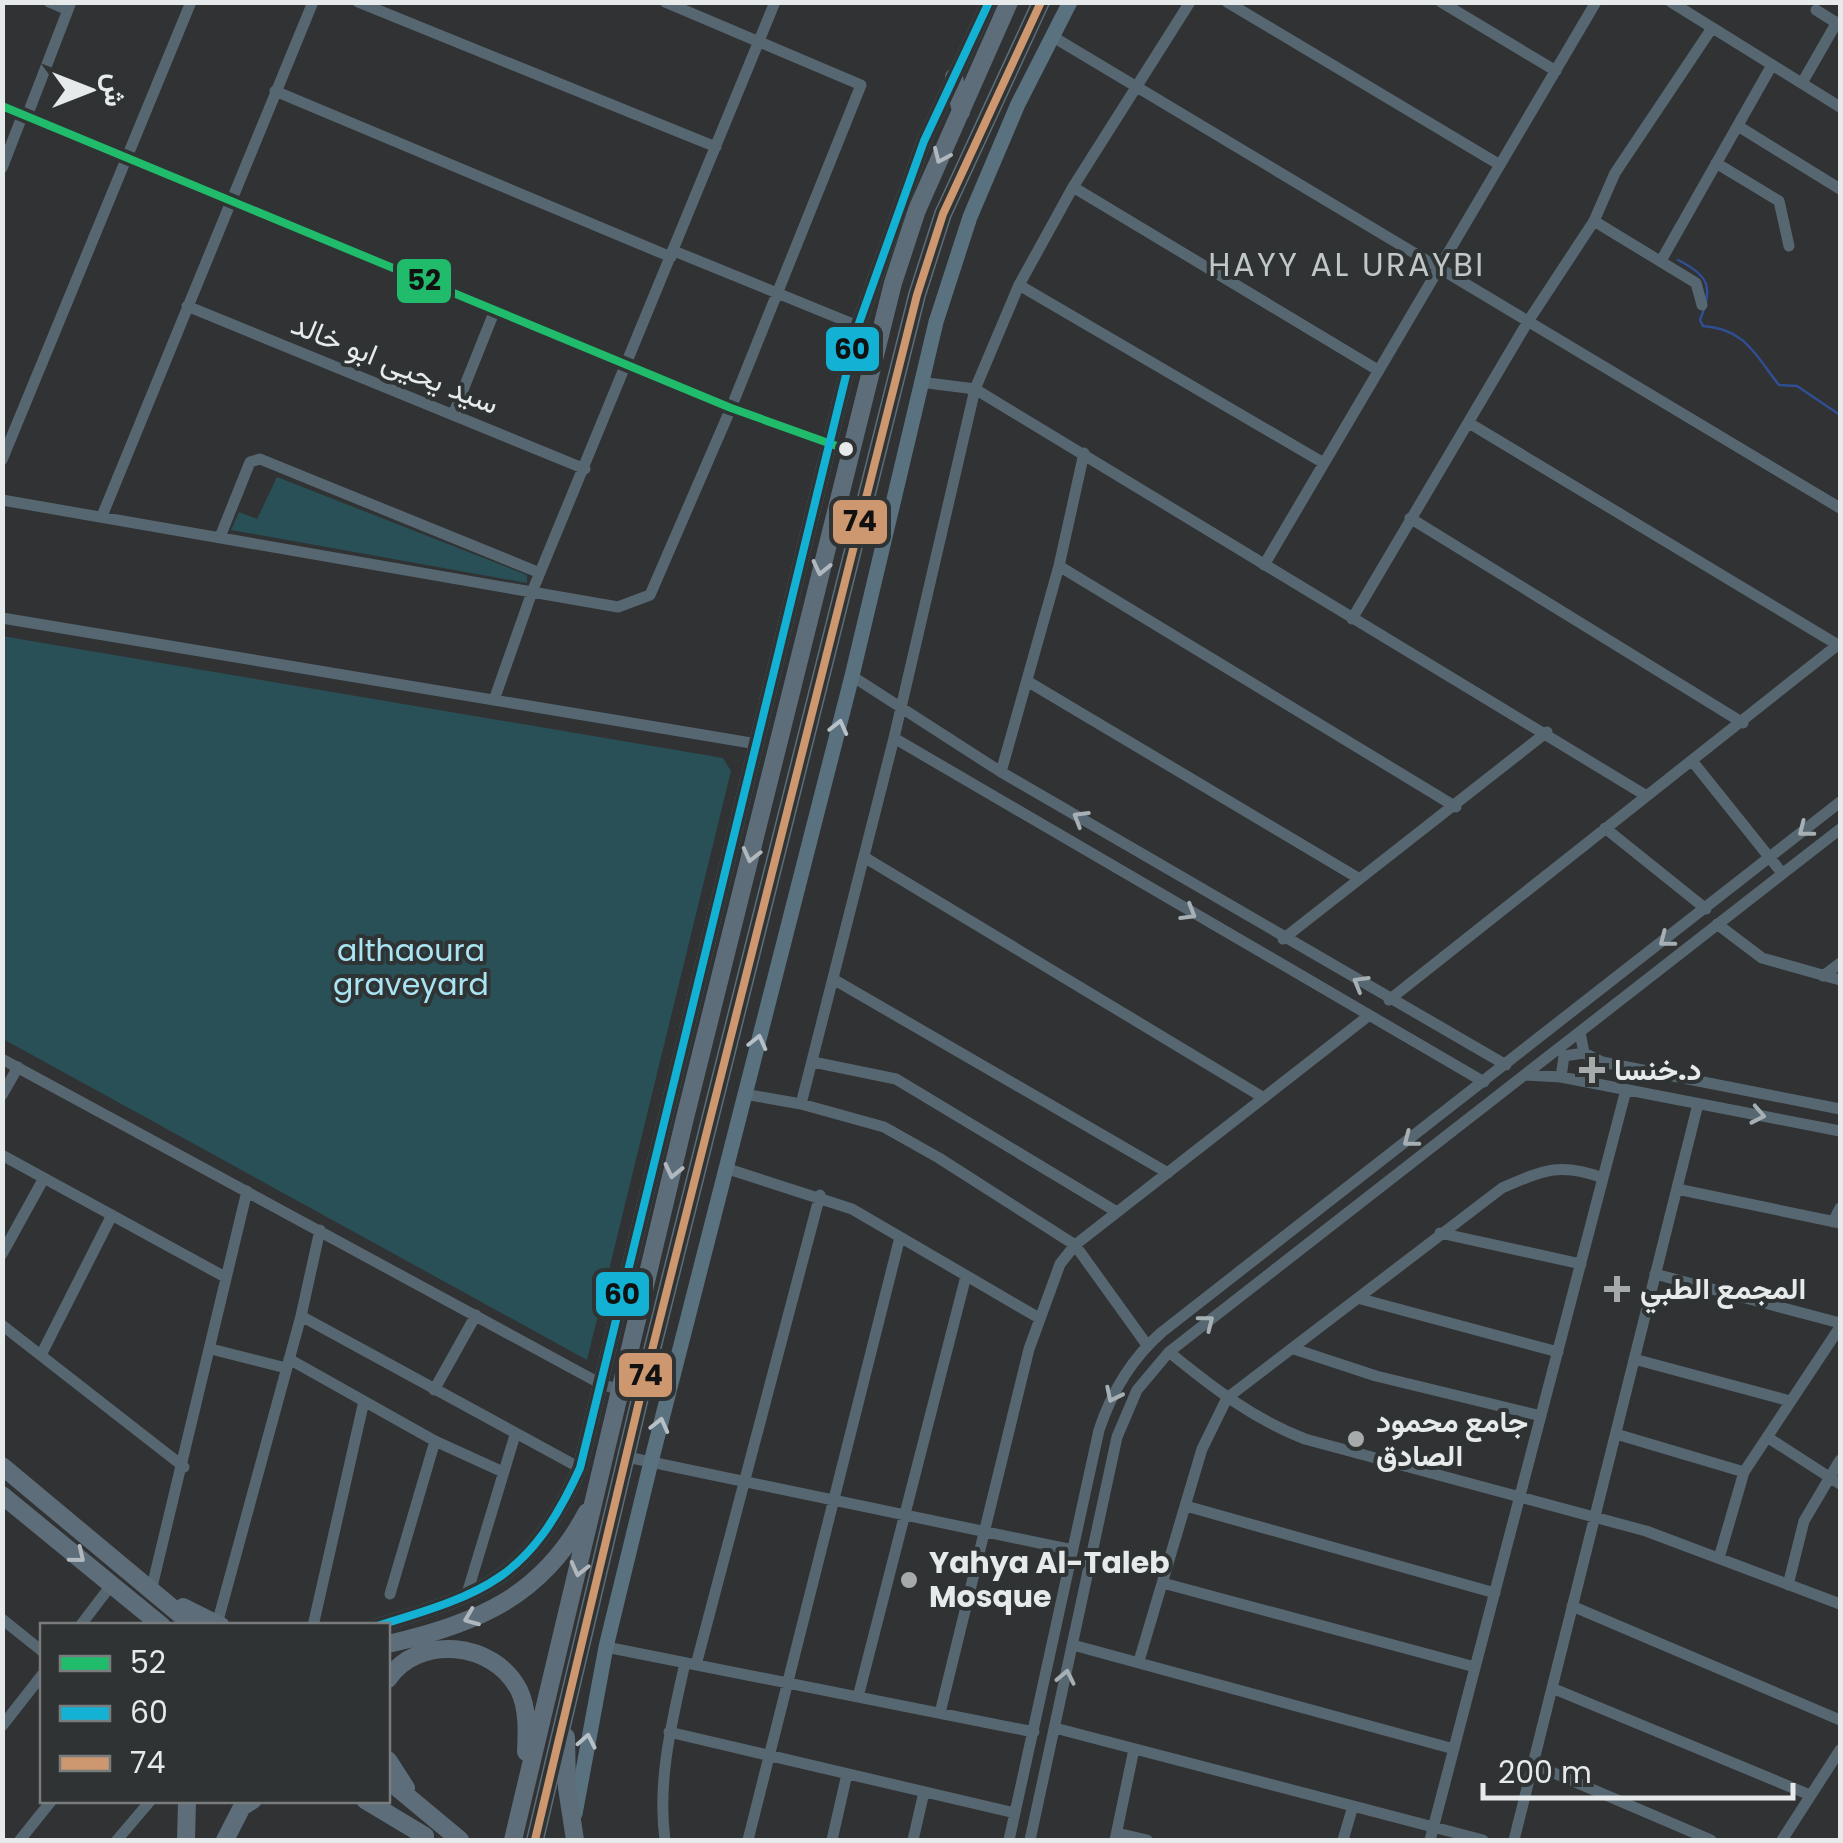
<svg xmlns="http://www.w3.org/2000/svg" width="1843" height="1843" font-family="Poppins,Vazirmatn,sans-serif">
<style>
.green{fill:#294f57}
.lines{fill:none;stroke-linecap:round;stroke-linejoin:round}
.stream{stroke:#2f4e93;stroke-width:2.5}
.minor{stroke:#576771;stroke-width:11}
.major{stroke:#5a7280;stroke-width:15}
.highway{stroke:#5d6e7a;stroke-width:18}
.bus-1-casing{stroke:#2f3334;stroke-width:15}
.bus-2-casing{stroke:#2f3334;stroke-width:15}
.bus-3-casing{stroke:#2f3334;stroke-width:15}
.bus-1{stroke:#20bc6c;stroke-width:8}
.bus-2{stroke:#13b2d5;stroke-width:8}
.bus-3{stroke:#cd976f;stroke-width:8}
.oneway{stroke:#b0b8be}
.oneway2{stroke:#b6c0c6}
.oneway3{stroke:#a6afb4}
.bus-dot{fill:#e7eaeb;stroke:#2f3334;stroke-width:4}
.poi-dot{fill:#a7aaab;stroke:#2f3334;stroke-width:4}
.labels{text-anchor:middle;stroke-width:8;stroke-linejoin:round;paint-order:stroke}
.street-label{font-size:30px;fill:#e7eaeb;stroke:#2f3334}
.park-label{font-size:30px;fill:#a9e4f3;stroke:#2f3334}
.poi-label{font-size:30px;font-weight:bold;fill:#e7eaeb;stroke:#2f3334;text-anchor:start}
.neighbourhood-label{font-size:32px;letter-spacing:2.5px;fill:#c1c6c7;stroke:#2f3334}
.line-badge{stroke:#2f3334;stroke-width:4}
.pale-badge-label{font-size:28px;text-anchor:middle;font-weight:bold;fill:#111}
</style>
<rect width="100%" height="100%" fill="#303233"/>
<path class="green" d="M277,477L527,575V583L231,530L239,512L257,519Z
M2,636L723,758L731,771L587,1360L3,1039Z"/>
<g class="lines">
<path class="stream" d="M1678,260C1710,276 1713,287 1700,320L1703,326C1746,329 1755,355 1779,385L1797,386L1840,415"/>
<path class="minor" d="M49,2L68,10
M358,2L716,147
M1227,2L1500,165
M1441,2L1556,71
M1671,2L1840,107
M1816,10L1840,25
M1055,38L1840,508
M1802,83L1837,22
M275,91L671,257
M2,106L731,408L848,450
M27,116L71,2
M1738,126L1840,189
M1716,163L1779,201L1789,246
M2,168L23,114
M1073,187L1376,369
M1594,221L1696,283L1702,305
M674,251L858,326
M1662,259L1772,65
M1019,285L1322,462
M187,306L585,469
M920,382L975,389L1645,795
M453,415L495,310
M1469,423L1838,645
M2,460L191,2
M2,500L618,607L650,595L731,408L861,85L665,2
M102,516L313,2
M1410,518L1743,723
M220,537L250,462L260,459L540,573
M1264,565L1596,2
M1059,566L1456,807
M2,618L757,744
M1352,619L1527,323L1594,221L1615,173L1712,28
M852,676L1001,772L1506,1065
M1027,681L1358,878
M494,700L532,592L775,2
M894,738L1484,1082
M1693,762L1782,873
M1001,772L1059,566L1084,453
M1605,828L1706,909
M864,857L1264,1098
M1717,924L1762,958L1840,980
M1283,939L1547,732
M1823,976L1840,963
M833,979L1168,1173
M1389,1000L1840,643
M1580,1032L1584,1053L1602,1062L1840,1109
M2,1059L601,1384L623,1391
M813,1062L896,1079L1117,1212
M1525,1075L1561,1077L1840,1131
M1561,1077L1564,1056L1584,1053
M744,1094L801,1104L884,1127L939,1158L1075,1245L1147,1345
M2,1095L18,1067
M801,1104L894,738L975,389L1019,285L1073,187L1190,2
M2,1155L225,1277
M725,1168L852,1209L1039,1318
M1677,1189L1840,1223
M1833,1222L1840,1208
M1440,1233L1581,1264
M2,1254L44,1178
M1655,1274L1840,1323
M1361,1299L1558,1352
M301,1316L580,1468
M2,1325L184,1467
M211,1349L286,1368
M1294,1349L1376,1376L1541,1416
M1169,1352C1212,1387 1253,1419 1305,1439L1646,1531L1840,1604
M41,1355L112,1215
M289,1359L435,1441L503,1472
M1634,1359L1790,1401
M434,1390L476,1315
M1616,1434L1744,1472
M1767,1437L1840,1484
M627,1457L1073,1550
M1186,1506L1495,1593
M1719,1558L1744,1472L1840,1327
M1163,1583L1475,1667
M1788,1585L1804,1521L1840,1460
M151,1591L247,1191
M390,1594L435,1441
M466,1597L515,1435
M1572,1606L1840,1720
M2,1619L42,1651
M217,1624L301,1316L320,1230
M80,1626L112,1584
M313,1626L364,1401
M1073,1645L1454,1749
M606,1647L1034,1732
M1139,1661L1202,1449L1227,1398L1502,1188C1544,1170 1560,1162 1603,1178
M696,1665L820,1195
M1552,1688L1810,1795
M858,1697L966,1276
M940,1713L1029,1349L1060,1264L1075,1245L1367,1017
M2,1726L42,1675
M1055,1728L1483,1840
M669,1732L1015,1813
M1533,1764L1711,1840
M1117,1833L1147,1840
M20,1840L52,1800
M117,1840L151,1800
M665,1840C657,1781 672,1721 685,1663
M748,1840L900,1237
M832,1840L847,1774
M913,1840L924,1792
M1009,1840L1099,1430C1112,1391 1131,1359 1162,1332L1840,802
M1030,1840L1117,1437L1137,1390L1169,1352L1840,829
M1115,1840L1134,1749
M1343,1840L1353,1806
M1430,1840L1626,1090
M1514,1840L1698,1104
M1782,1840L1840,1750"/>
<path class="major" d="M377,1626C487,1593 530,1578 580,1468L858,326L924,141L989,2
M575,1814L606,1647L651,1462L852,676L936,322L970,217L1018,104L1070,2"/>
<path class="highway" d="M954,77L961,112
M2,1466L194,1626
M2,1495L162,1626
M183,1607L221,1626
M388,1644C477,1624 543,1596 587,1512
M388,1679C418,1634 494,1641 519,1690C528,1709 527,1731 526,1752
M566,1737L567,1788L575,1840
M388,1760L406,1788
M388,1780L460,1840
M365,1800L425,1836
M186,1840L187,1800
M225,1840L242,1807L253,1800
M513,1840L684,1122L893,283L917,210L1009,2
M535,1840L639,1402L917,295L943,214L1041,2"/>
<defs>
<path id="bus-1" d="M2,106L731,408L848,450"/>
<path id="bus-2" d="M377,1626C487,1593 530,1578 580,1468L858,326L924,141L989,2"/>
<path id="bus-3" d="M535,1840L639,1402L917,295L943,214L1041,2"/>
</defs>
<use href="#bus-1" class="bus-1-casing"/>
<use href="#bus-2" class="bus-2-casing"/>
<use href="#bus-3" class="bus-3-casing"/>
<use href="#bus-1" class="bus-1"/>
<use href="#bus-2" class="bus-2"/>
<use href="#bus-3" class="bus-3"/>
</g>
<defs><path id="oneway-chevron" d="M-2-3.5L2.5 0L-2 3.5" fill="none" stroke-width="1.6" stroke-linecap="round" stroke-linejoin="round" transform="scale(2.5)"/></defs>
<g class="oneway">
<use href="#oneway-chevron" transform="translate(941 156) rotate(114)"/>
<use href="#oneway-chevron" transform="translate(821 568) rotate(103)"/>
<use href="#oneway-chevron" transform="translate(751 855) rotate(104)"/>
<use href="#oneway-chevron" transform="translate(673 1171) rotate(103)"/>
<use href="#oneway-chevron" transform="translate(78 1556) rotate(39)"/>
<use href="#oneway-chevron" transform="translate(579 1569) rotate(104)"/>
<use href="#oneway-chevron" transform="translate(471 1618) rotate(158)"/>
</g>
<g class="oneway2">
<use href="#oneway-chevron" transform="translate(839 727) rotate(-76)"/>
<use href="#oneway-chevron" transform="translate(758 1042) rotate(-76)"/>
<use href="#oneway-chevron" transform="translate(660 1425) rotate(-76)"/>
<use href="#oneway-chevron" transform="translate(587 1741) rotate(-79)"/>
</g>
<g class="oneway3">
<use href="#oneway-chevron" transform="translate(1080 818) rotate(-149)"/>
<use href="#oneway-chevron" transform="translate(1805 830) rotate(142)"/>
<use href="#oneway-chevron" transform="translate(1189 913) rotate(31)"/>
<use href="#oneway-chevron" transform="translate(1666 940) rotate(142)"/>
<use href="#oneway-chevron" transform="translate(1360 983) rotate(-150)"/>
<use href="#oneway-chevron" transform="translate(1758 1115) rotate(11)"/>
<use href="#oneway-chevron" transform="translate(1410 1140) rotate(142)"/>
<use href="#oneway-chevron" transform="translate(1207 1322) rotate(-38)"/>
<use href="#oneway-chevron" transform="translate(1113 1395) rotate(116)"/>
<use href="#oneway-chevron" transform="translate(1066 1677) rotate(-78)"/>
</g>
<circle class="bus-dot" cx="846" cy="449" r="9"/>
<g class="poi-dot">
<path d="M1587 1055h10v10h10v10h-10v10h-10v-10h-10v-10h10z"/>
<path d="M1612 1274h10v10h10v10h-10v10h-10v-10h-10v-10h10z"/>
<circle cx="1356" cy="1439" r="10"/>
<circle cx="909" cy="1580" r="10"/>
</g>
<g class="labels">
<g class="street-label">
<text transform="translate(395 364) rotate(22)" y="10">سيد يحيى ابو خالد</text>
</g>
<g class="park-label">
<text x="411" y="961">althaoura<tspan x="411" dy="34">graveyard</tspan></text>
</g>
<g class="poi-label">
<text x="1614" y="1080">د.خنسا</text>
<text x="1640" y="1299">المجمع الطبي</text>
<text x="1376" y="1432">جامع محمود<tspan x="1376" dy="34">الصادق</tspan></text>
<text x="929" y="1573">Yahya Al-Taleb<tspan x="929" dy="34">Mosque</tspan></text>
</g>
<g class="neighbourhood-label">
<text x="1347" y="276">HAYY AL URAYBI</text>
</g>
</g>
<g class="line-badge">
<rect x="395" y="257" width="58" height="48" rx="10" fill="#20bc6c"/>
<rect x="824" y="325" width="57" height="48" rx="10" fill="#13b2d5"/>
<rect x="831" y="498" width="58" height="48" rx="10" fill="#cd976f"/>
<rect x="594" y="1270" width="57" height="48" rx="10" fill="#13b2d5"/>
<rect x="617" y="1351" width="57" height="48" rx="10" fill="#cd976f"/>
</g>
<g class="pale-badge-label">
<text x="424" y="290">52</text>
<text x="852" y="359">60</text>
<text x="860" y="531">74</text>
<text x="622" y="1304">60</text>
<text x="646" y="1385">74</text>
</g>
<rect width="1843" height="1843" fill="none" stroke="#e7eaeb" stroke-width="10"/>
<rect x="40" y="1623" width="350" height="180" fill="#2f3334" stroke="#797c7d" stroke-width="2.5"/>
<rect x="60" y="1656" width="50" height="15" fill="#20bc6c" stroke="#797c7d" stroke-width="2.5"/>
<text x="130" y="1673" font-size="30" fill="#e7eaeb">52</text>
<rect x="60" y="1706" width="50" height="15" fill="#13b2d5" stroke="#797c7d" stroke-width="2.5"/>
<text x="130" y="1723" font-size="30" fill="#e7eaeb">60</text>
<rect x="60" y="1756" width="50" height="15" fill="#cd976f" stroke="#797c7d" stroke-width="2.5"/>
<text x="130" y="1773" font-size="30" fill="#e7eaeb">74</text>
<g transform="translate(90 90) rotate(90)" stroke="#2f3334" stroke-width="8" paint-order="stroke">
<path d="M0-8L18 38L0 25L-18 38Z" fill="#e7eaeb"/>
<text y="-15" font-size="28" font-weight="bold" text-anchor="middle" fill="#e7eaeb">ش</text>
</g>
<path d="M1483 1783v15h310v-15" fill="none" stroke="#e7eaeb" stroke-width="5"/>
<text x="1498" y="1783" font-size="30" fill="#e7eaeb" stroke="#2f3334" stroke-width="8" paint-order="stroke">200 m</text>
</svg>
